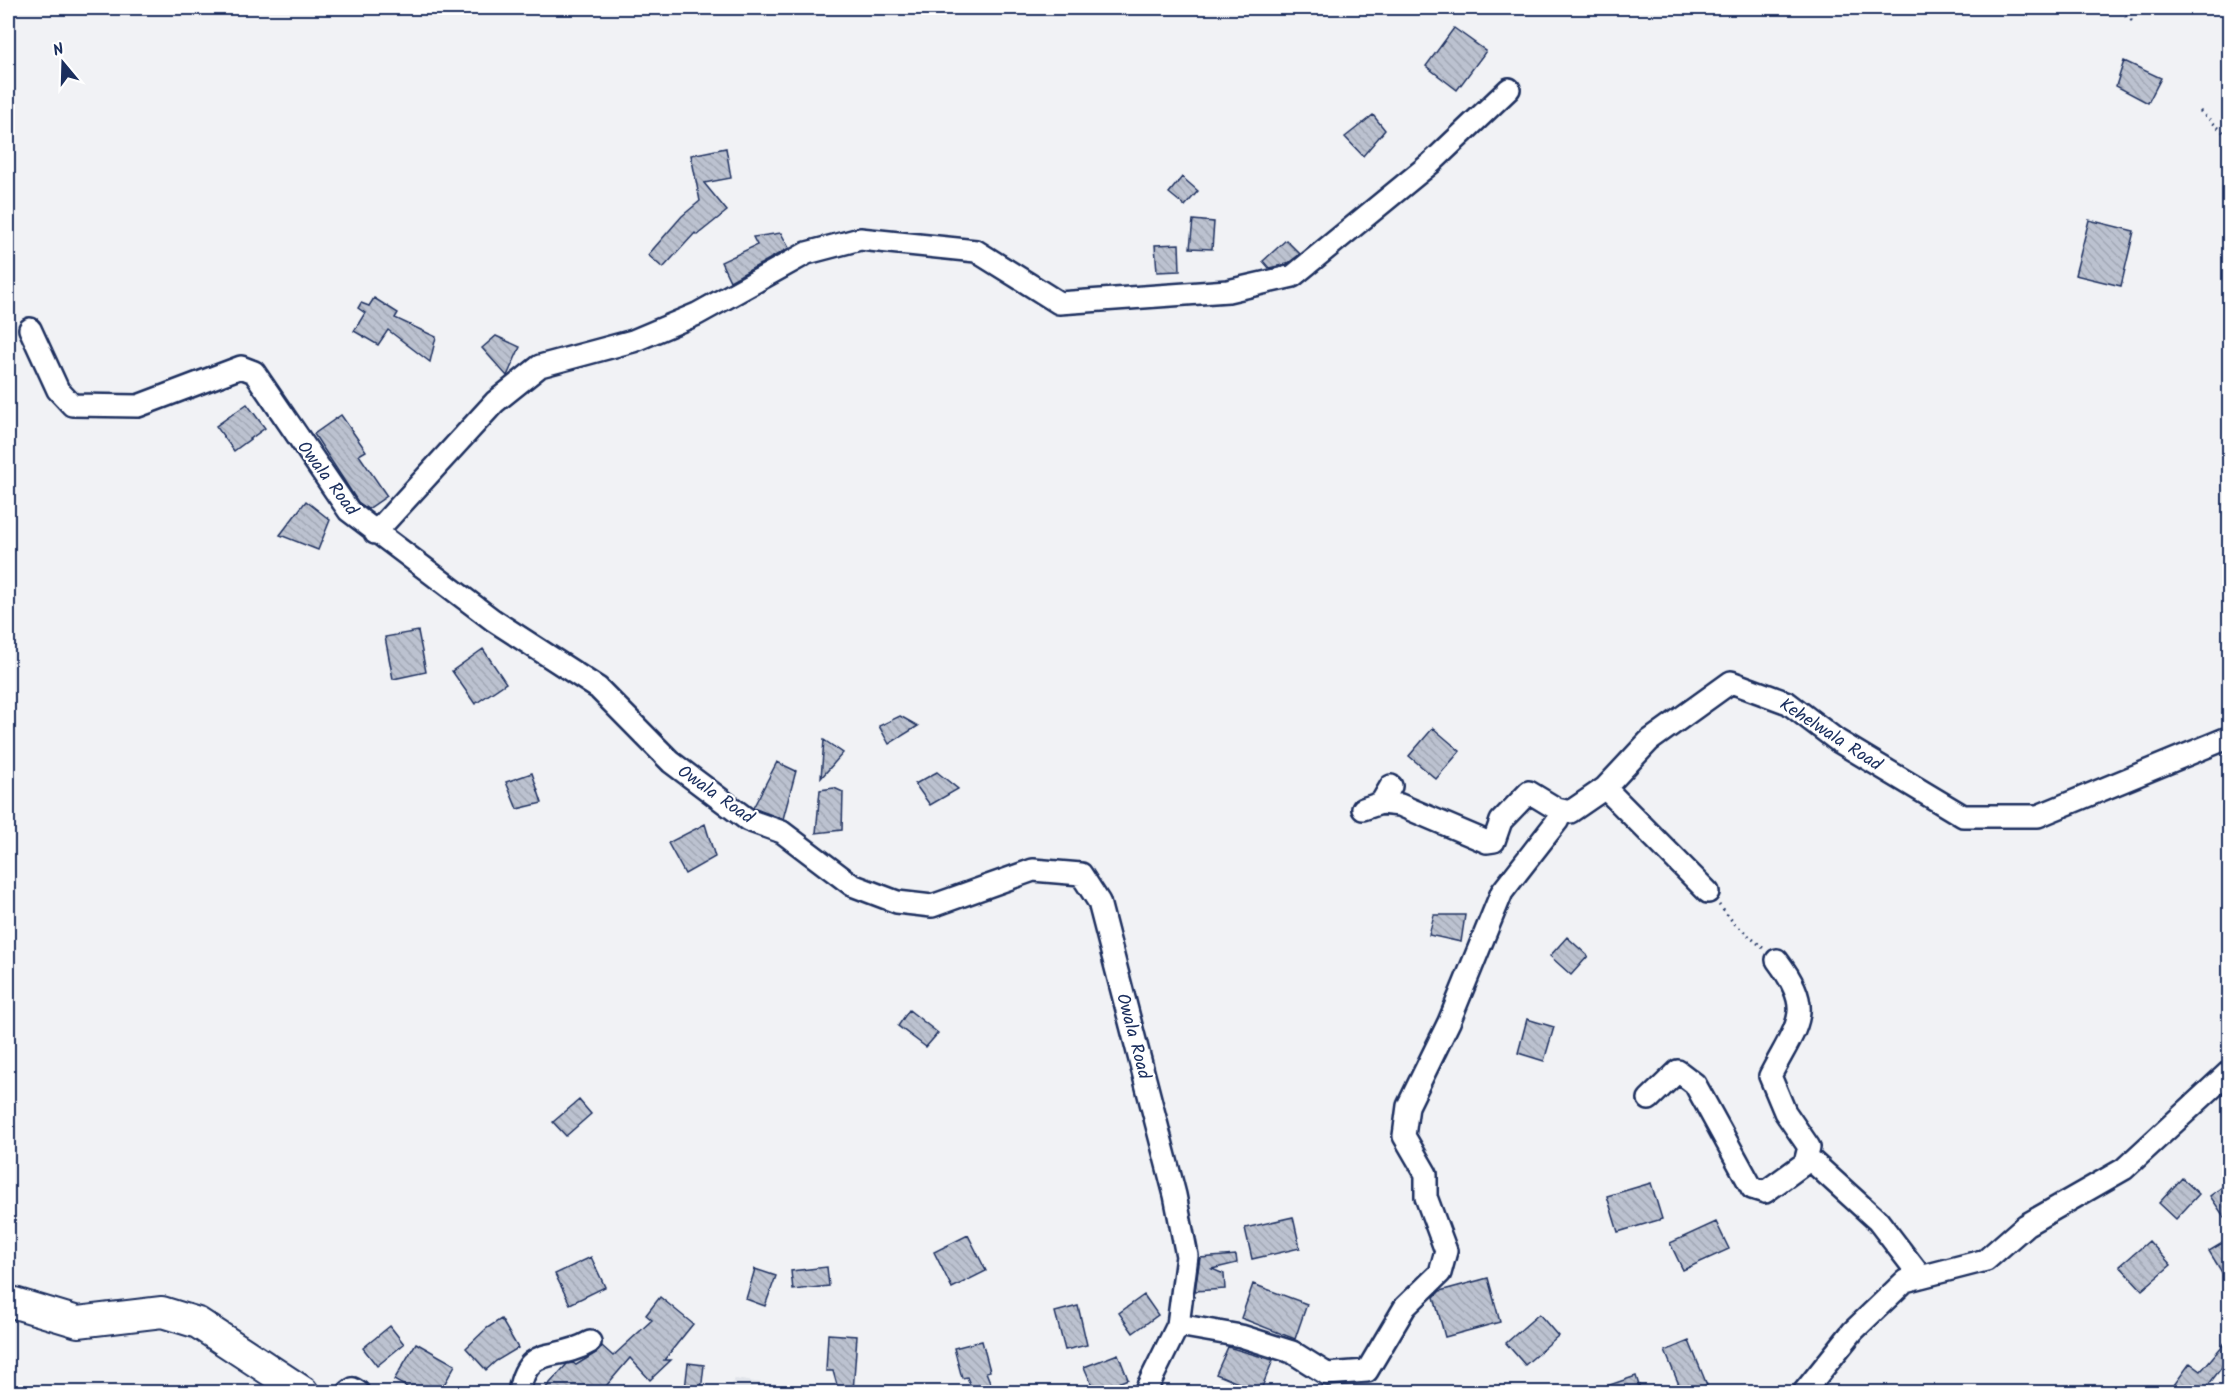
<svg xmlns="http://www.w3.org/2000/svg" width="2237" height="1400" font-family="Kalam,sans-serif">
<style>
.built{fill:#e1e4ea}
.building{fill:url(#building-back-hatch);stroke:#1b2f5e;stroke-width:1.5}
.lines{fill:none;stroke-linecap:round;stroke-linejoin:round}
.minor-casing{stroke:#1b2f5e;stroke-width:26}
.secondary-casing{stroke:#1b2f5e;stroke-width:34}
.path{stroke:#1b2f5e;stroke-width:3;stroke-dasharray:1.5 4.5;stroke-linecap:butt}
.minor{stroke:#fff;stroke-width:21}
.secondary{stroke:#fff;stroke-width:30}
.labels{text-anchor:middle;stroke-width:4.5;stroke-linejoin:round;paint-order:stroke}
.street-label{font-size:18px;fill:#1b2f5e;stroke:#fff}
</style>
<defs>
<pattern id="building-back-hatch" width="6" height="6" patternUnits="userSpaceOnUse" patternTransform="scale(1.5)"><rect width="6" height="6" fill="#bcc2d0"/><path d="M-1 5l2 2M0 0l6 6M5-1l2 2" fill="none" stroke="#a1a7b5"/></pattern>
</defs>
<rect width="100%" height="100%" fill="#f1f2f5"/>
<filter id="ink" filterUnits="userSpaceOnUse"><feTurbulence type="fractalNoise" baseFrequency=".0167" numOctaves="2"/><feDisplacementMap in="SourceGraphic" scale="12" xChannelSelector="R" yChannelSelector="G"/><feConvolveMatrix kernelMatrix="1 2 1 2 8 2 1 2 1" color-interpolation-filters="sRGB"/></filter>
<g filter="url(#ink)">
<path class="built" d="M735,1379L807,1390L808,1392H726Z"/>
<path class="building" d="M1454,28L1486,51L1457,90L1426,66Z
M2124,61L2161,78L2148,103L2116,86Z
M1373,115L1385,130L1363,156L1345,137Z
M726,148L731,178L704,183L727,211L697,235L695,233L663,268L648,255L682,216L700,201L691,155Z
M1182,177L1198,191L1185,206L1169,193Z
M1193,220L1214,222L1212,249L1190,248Z
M2089,220L2134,231L2121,286L2075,275Z
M781,233L789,248L730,281L721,262L757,245L753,237Z
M1286,240L1300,254L1287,264L1269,268L1263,261Z
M1179,244L1180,271L1157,272L1155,245Z
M374,298L398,313L395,318L436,337L430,362L388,330L378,345L354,331L365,313L358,308L361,303L369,306Z
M496,336L520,347L507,376L482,348Z
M247,404L265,428L234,451L216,426Z
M341,415L366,451L359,455L387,496L368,509L358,502L314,434Z
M306,501L330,520L318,550L280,535Z
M418,631L426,672L393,679L385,637Z
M483,649L506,683L475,704L452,671Z
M900,716L918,726L889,744L879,726Z
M1433,728L1460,751L1436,779L1409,756Z
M824,740L843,753L821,778Z
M777,762L796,771L783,819L753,808Z
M937,772L958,789L930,805L915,784Z
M532,773L542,803L517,809L506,782Z
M834,788L843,792L842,830L816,833L820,790Z
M705,824L715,857L685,874L668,843Z
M1434,915H1465L1461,942L1429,935Z
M1567,937L1588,956L1571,975L1550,956Z
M909,1010L938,1033L926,1047L898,1026Z
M1527,1019L1554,1027L1544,1061L1518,1053Z
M579,1100L591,1114L566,1136L553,1122Z
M2182,1178L2199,1194L2176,1219L2159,1203Z
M2229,1182V1224L2210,1196Z
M1651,1183L1662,1219L1618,1232L1607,1196Z
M1293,1217L1300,1248L1252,1259L1245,1228Z
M1716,1222L1729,1249L1683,1270L1670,1243Z
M968,1235L986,1271L952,1288L934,1252Z
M2229,1239V1284L2209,1251Z
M2149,1241L2171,1265L2142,1290L2120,1266Z
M1236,1255L1237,1263L1212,1269L1224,1274L1225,1289L1195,1291L1200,1258Z
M591,1257L605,1287L570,1304L555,1274Z
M827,1267L829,1286L793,1290L791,1271Z
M755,1269L776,1276L765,1306L746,1299Z
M1488,1278L1500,1322L1445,1337L1434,1297L1440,1291Z
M1253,1284L1307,1304L1295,1339L1241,1318Z
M1144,1295L1158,1315L1133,1333L1119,1313Z
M660,1297L693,1324L664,1360H671L650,1380L630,1358L601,1392H542L567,1364L573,1363L576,1365L596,1353L602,1346L613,1356L652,1320L646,1315Z
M1078,1306L1087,1345L1065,1350L1055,1312Z
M1539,1314L1558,1336L1525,1365L1506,1343Z
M501,1319L518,1348L496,1361L486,1370L466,1348L487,1328Z
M390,1326L404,1344L377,1366L363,1348Z
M828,1334L857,1336L853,1392H839L833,1371H826Z
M2229,1338V1374L2222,1367L2203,1392H2184L2174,1385L2190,1363L2201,1371Z
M982,1341L990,1371L986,1372L994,1392H973L967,1377L962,1378L954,1348Z
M1689,1341L1707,1385L1682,1392L1665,1351Z
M416,1343L455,1365L440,1392H415L394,1380Z
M1228,1347L1273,1360L1260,1392L1216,1374Z
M1118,1354L1128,1379L1095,1392L1084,1367Z
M688,1363L704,1365L701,1391L685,1389Z
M1636,1376L1641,1392H1595V1390Z"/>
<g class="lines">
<defs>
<path id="minor" d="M30,329L58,390L72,405L138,406L241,367L254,372L349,511L493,620L598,688L671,762L748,820L782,832L852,885L897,902L932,906L1033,870L1081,874L1099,902L1175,1195L1187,1256L1178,1325L1145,1392
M375,533L495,402L540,366L633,341L697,314L807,253L860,239L976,251L1059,303L1228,291L1293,276L1431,163L1509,89
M1605,788L1708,892
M1363,809L1381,803L1391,786
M1557,809L1570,812L1605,788L1649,741L1731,682L1788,703L1838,741L1963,816H2038L2230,737
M1777,960C1816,1012 1797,1023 1770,1076L1785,1112L1809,1147L1805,1163
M1649,1099L1678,1071L1695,1084L1752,1188L1765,1192L1805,1163L1813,1162L1878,1221L1921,1277
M1178,1325L1241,1336L1292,1352L1327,1374L1367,1371L1405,1307L1440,1273L1446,1251L1426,1197V1174L1404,1136L1408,1106L1449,1022L1502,892L1558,820L1557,809L1529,792L1501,821L1494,841L1487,842L1400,805L1381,803
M349,1392L353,1389L358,1392
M519,1392C528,1342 555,1363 590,1342
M1804,1392L1853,1331L1905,1281L1986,1260L2026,1225L2124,1169L2230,1071"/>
<path id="secondary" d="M8,1301L78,1322L162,1312L198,1323L303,1392"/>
</defs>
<use href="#minor" class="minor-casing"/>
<use href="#secondary" class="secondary-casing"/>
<path class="path" d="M2116,8L2131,20L2121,8
M2200,111L2230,138
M1719,905L1734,923L1763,948"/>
<use href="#minor" class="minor"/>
<use href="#secondary" class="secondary"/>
</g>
</g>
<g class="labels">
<g class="street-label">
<text transform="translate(328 478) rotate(53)" y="6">Owala Road</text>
<text transform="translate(1831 734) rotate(33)" y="6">Kehelwala Road</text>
<text transform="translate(716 794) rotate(35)" y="6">Owala Road</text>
<text transform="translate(1134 1036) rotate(75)" y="6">Owala Road</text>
</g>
</g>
<rect width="2237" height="1400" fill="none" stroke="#fff" stroke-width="30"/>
<rect x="15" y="15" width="2207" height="1370" fill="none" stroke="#1b2f5e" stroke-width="2" filter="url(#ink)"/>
<g transform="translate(63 63) rotate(341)" stroke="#ffffff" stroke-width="4.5" paint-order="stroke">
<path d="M0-4.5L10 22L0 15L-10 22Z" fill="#1b2f5e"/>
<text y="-9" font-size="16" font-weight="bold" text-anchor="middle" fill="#1b2f5e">N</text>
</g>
</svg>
